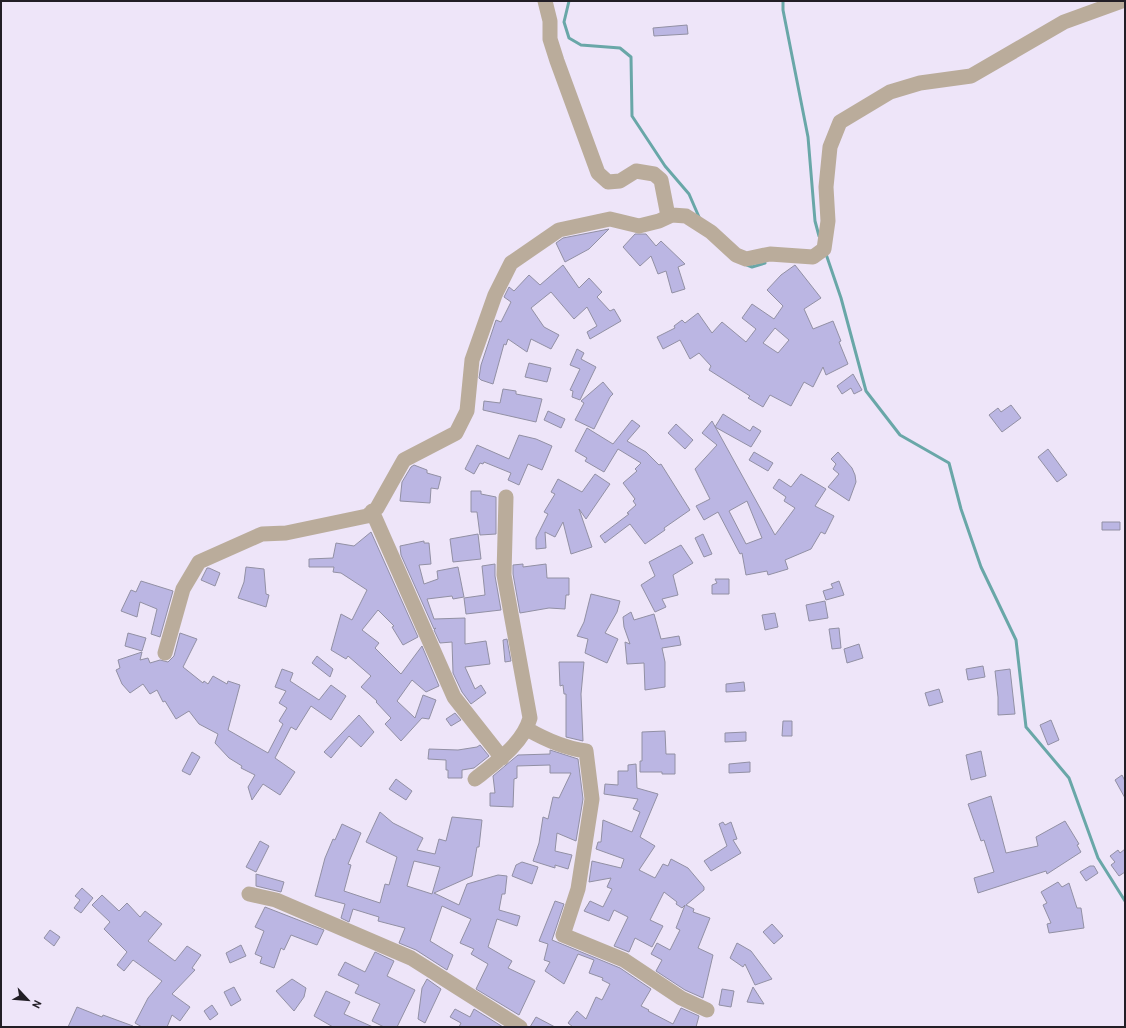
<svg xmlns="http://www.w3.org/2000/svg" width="1126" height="1028" font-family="Barlow,sans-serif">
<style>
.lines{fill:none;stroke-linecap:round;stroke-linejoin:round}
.stream{stroke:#69a7a8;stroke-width:3}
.building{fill:#bbb6e3;stroke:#9290a4;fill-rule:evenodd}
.minor{stroke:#baac9b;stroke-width:15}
</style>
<rect width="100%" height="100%" fill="#eee5f9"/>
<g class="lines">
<path class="stream" d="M569,1L564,22L569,38L581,45L620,48L631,57L632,116L665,166L689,194L699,217
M783,1V10L808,137L815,221L819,236
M826,254L841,298L866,391L900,435L949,463L961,509L981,567L1016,640L1026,727L1069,778L1098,858L1125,901
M747,265L752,267L765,263"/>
</g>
<path class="building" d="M687,25L688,34L654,36L653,28Z
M609,229L589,249L565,262L556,243L563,238Z
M635,234H646L656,246L661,241L685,264L678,267L685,289L672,293L666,271L658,274L651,256L640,266L623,247Z
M563,265L579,288L589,278L602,292L597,297L610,311L614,309L621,321L590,339L587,332L597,326L587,307L574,319L551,292L531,308L544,327L559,335L551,349L531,339L527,352L508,339L506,345L504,344L493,384L481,380L479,378L481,365L496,320L501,322L511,302L504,297L509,287L514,291L529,275L540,285Z
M795,265L821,298L804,309L813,329L833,321L841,341L839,342L848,364L826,375L823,367L813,387L804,382L791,406L770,395L763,407L748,398L750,396L709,370L711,366L699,353L690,359L680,340L663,349L657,337L675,328L674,326L682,320L685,323L698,313L712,333L722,322L746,342L756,329L742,318L752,304L774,319L783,306L767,290L781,275ZM775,328L789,340L778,353L763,343Z
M577,349L584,353L581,359L596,367L580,400L572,397L573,391L570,390L580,369L570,365Z
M529,363L551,368L547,382L525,377Z
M853,374L862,390L854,394L851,388L842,394L837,386Z
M603,382L613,394L610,397L594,429L575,420L584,403L581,401Z
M503,389L516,391V394L542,399L536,422L483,410L484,401L500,403Z
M1011,405L1021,418L1002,432L989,415L998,408L1001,412Z
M548,411L565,419L561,428L544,420Z
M723,414L750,431L753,426L761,431L751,447L715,427Z
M632,420L640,426L627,441L646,452L659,465L661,464L690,510L664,528L665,530L645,544L630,524L605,543L600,536L629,514L627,513L636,505L633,501L635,499L623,483L637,471L635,469L641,463L618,449L604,472L585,461L587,458L575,451L587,428L613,444Z
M712,421L775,535L795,508L784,501L786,497L773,488L779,479L791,487L801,474L826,489L815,506L834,516L825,534L821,532L811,549L785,560L788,569L768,575L767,571L746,575L742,553L740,554L718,512L704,520L696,506L710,499L695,469L717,445L702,433ZM747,501L762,538L746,544L729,511Z
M676,424L693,440L685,449L668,433Z
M519,435L536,439L552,446L542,470L528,464L519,485L508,480L511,473L484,462L483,464L480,463L474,474L465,469L477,445L509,459Z
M1048,449L1067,475L1057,482L1038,457Z
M754,452L773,463L768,471L749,460Z
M838,452L852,468L855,475L856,482L849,501L828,487L839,474L833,469L836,464L831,459Z
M414,465L427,470V473L441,477L438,489L431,488L430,503L400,501L402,482L411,467Z
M595,474L610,484L586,519L579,509L592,547L571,554L563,522L555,537L545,532L546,548L536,549V538L548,514L544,512L555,494L551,492L558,479L582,492Z
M471,491H481V494L496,497V534L480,535L477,512H471Z
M1102,522H1120V530H1102Z
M371,532L418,637L403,645L392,627L394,626L378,610L362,630L379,643L375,648L401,674L422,646L439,686L426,692L412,680L397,701L415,718L423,695L436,700L429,719L422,718L401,741L385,724L391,718L376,702L377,701L361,687L371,676L348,656L346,659L331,650L341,614L352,620L367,590L341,573L333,572L334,567H309V559L333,558L336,543L354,546Z
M478,534L481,559L453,562L450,539Z
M703,534L712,554L704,557L695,538Z
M424,541V543H429L431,564L419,565L424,584L438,579L437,571L458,567L464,597L453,599L452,596L427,599L434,619L465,618V644L486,641L490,664L465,667L475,689L481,685L486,693L471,704L462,692L453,673L452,642L440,643L434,630L436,628L434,629L401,555L400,546Z
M681,545L693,563L673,575L678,595L662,599L666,607L655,612L641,585L655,576L649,562Z
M495,564V576L501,610L466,614L464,598L485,595L482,566Z
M523,564V567L546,564L547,578H569V595H566L565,609L549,608L520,613L513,574V565Z
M246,567L264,569L266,594L269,595L266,607L238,598L244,582Z
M207,568H209L220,573L215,586L201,580Z
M715,579H729V594H712V585L717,583Z
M141,581L173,591L160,637L151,634L157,609L140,602L137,617L121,611L131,590L136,592Z
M839,581L844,595L826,600L823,591L833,588L831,584Z
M591,594L620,601L617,612L605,633L618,639L607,663L585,653L588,639L577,636L584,622Z
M825,601L828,618L809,621L806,605Z
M631,612L634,620L654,614L661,639L679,636L681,645L662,648L665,662V687L645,690L644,663L627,664L625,642L630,644L624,627L623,617Z
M775,613L778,627L765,630L762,615Z
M839,628L841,648L832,649L829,629Z
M128,633L146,638L142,651L125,646Z
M180,633L197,639L183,667L203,683L204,681L208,684L213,676L227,684L228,681L240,685L228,730L268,753L283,724L279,721L287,708L279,703L286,691L275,687L282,669L293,673L290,681L319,700L331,685L346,696L331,720L311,706L296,730L291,727L275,758L295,772L280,795L263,784L252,800L248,787L255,775L241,768L242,766L229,758L215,743L218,734L199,724L189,711L176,719L165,701L163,702L157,690L150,694L143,684L130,693L122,684L116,670L120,668L118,660L142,652L140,660L148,658L150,663L160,660L168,662L174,656Z
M507,639L511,661L505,662L503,640Z
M859,644L863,658L847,663L844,649Z
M317,656L333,669L330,677L312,663Z
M559,662H584L581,694L583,741L566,737V694H564L563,685L560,686Z
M983,666L985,677L968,680L966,669Z
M1010,669L1015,714L998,715V697L995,671Z
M744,682L745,691L726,692V684Z
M939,689L943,702L929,706L925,693Z
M455,713L461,720L451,726L446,719Z
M359,715L374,732L361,747L349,736L331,758L324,752Z
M1051,720L1059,740L1048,745L1040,725Z
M783,721H792V736H782Z
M665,731L666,754H675V774H662V772H640V761H642V732Z
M746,732V741L725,742V733Z
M480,745L489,756L474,768L462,770V778H448V770H446V760L428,759L429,749L458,750L477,747Z
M550,750L578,759L583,799L576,841L557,833L555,851L572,855L568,869L555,865V868L533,861L539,843L543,817L548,819L553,797L559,798L571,773H550V765L517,766V778L514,779L513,807L490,806V793H495L493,776L518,755L550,754Z
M981,751L986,776L971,780L966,755Z
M192,752L200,757L190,775L182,771Z
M750,762V772L729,773V764Z
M636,764L637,788L658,794L640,837L655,846L639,870L655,878L663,864L668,866L671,859L688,868L704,887V890L686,905L694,909L693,912L710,918L698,948L713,955L703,998L685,990L656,971L662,960L651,954L657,943L670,950L680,930L676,928L685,905L682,908L676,904L677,902L664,892L650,920L663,926L652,947L635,938L629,952L614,946L628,917L614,910L609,921L584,911L590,901L603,907L612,889L607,887L611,878L589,882L592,861L621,868L624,859L596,849L598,842H601L603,820L632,832L640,812L633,809L638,799L604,794L605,784L618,785V771H628V765Z
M1122,775L1125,781V798L1115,780Z
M396,779L412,791L406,800L389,789Z
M991,796L1006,853L1038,846L1036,837L1065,821L1079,844L1077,845L1081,852L1047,874L1046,871L978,893L974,878L994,872L984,840L981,841L968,804Z
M380,812L393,823L423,838L417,850L435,854L439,839L446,841L452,817L482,820L479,847H477L472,876L434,893L459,905L467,884L498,875L507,876L505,894H502L499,910L520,916L517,926L497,919L488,947L512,961L508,968L535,981L519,1015L476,989L488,964L471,954L474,949L460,943L471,919L442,906L430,941L453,955L447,970L416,950L399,943L405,928L378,921L379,917L353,909L349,922L341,918L345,904L315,896L325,858L333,839L335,840L342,824L361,833L348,864L351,865L344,891L380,903L385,884L389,885L397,857L366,842ZM414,861L440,867L432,894L407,886Z
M723,822L725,825L731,822L737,839L733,840L741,853L711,871L704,861L727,846L719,824Z
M260,841L269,846L256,872L246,867Z
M1125,849V872L1119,876L1111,865L1115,862L1110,856L1118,850L1120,853Z
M522,862L538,867L532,884L512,876L516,865Z
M1090,866H1094L1098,873L1086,881L1080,872Z
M256,874L284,882L281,892L256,886Z
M1058,882L1062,887L1069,883L1077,908H1081L1084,928L1049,933L1047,924L1051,923L1043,905L1047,903L1041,892Z
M82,888L93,898L81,913L74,908L80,900L75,896Z
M102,895L119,911L127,903L140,917L145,911L162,924L148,941L175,961L187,946L201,955L192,968L195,970L172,994L190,1007L180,1021L172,1015L167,1027H142L135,1023L148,998L162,981L133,960L124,971L117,965L127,952L104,929L110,922L92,905Z
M555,901L564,904L552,940L620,968L651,989L641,1006L649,1010L648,1011L673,1024L681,1008L699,1016L696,1027H573L568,1023L577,1011L586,1019L596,997L602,1000L610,984L602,980L603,978L589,973L594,960L578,954L564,984L545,971L550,962L544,960L548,944L539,941Z
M265,907L324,930L317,945L291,935L284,950L281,948L274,968L260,963L262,957L255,954L264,931L255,927Z
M772,924L783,936L774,944L763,932Z
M50,930L60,937L54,946L44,938Z
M737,943L751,951L772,979L755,985L745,964L743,967L730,958Z
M241,945L246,956L230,963L226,953Z
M375,952L394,961L387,976L415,990L397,1027H384L372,1021L380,1004L355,993L359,985L338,975L345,962L365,972Z
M292,979L306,988L304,997L294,1011L276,991Z
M427,979L441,989L425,1023L418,1019L422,988Z
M234,987L241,1000L231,1006L224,992Z
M753,987L764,1004L747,1002Z
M722,989L734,991L731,1007L719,1005Z
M326,991L350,1002L344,1014L373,1027H333L314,1016Z
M212,1005L218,1014L210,1020L204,1011Z
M77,1007L102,1017L103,1015L133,1026V1027H68Z
M455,1009L470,1017L474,1009L503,1027H459L461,1023L450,1017Z
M536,1017L555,1027H530Z"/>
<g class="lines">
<path class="minor" d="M545,1L550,21V39L557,61L598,173L608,182L620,181L636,171L654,174L661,180L668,216
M372,511L454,697L502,758
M165,653L183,589L199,562L262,534L286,533L367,516L377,508L404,460L456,433L467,411L472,360L495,295L511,263L559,230L610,219L639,226L659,221L672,215L686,216L711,232L736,255L746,259L770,254L813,257L824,249L828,221L826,187L830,147L840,122L890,92L920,83L971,76L1064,22L1122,1
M527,729C546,740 564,748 586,751L592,799L578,889L563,935L624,960L681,998L707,1010
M475,779C495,763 523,744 530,718L504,575L506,497
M249,894L276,900L411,958L520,1027"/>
</g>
<rect width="1126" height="1028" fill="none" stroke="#221e26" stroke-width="4"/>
<g transform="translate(28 1000) rotate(116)" stroke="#eee5f9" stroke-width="3" paint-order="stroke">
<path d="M0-3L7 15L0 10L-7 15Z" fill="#221e26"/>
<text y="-6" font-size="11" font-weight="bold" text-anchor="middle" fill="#221e26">N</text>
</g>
</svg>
